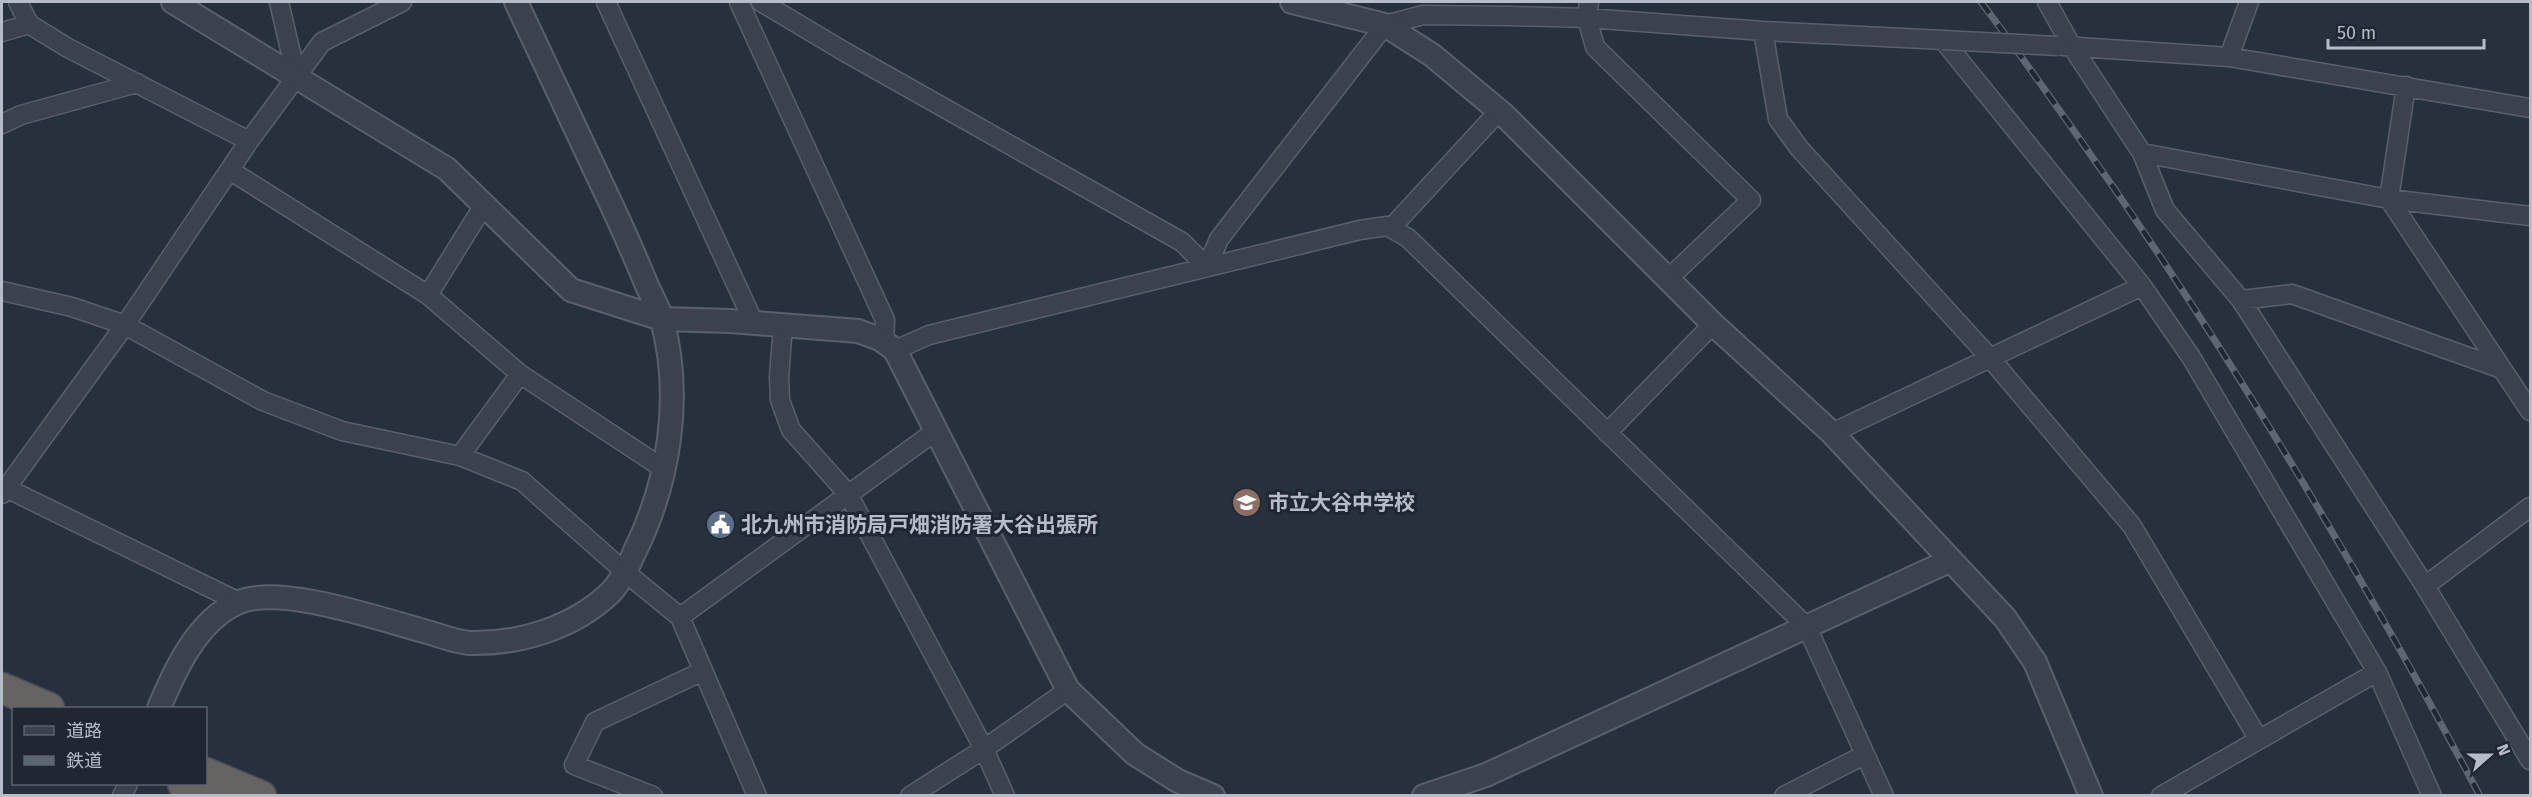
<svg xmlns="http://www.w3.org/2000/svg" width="2532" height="797" font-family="'Fira Sans','Noto Sans JP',sans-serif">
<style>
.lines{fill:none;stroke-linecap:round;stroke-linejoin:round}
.minor-casing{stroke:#59606b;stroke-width:21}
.tertiary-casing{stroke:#59606b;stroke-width:26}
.trunk-casing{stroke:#464d58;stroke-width:33}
.minor{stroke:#3b424d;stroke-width:18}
.tertiary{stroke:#3b424d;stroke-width:22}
.trunk{stroke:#666463;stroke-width:30}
.rail-casing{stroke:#5d6673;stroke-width:7}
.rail{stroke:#202732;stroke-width:4.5;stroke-dasharray:14;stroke-linecap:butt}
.minor-bridge-casing{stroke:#59606b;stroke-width:21;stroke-linecap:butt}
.minor-bridge{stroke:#3b424d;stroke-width:18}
.labels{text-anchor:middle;stroke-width:6;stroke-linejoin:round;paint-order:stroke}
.poi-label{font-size:21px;font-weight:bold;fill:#b7bdc8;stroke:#202732;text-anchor:start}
</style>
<rect width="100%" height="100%" fill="#27303d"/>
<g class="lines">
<defs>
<path id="minor" d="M18,2L29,24L68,48L249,141
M279,2L296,75
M606,2L754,323
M739,2L885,320L884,342
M761,2L845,52L1182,242L1207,267
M1589,2L1587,18L1595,47L1751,200L1668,279
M2047,2L2071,45L2142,153L2165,210L2241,300L2425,586L2530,760
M1763,31L1778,119L1799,148L1991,359L2132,526L2258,738
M2,32L29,24
M2063,46L2229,57L2530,108
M2229,57L2249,2
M2406,86L2389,199L2530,411
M2,124L21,115L137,83
M2142,153L2389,199L2530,216
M231,171L428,295L520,374L664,469
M1391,228L1499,111
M1207,267L1219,239L1385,25L1423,15L1510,16L1587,18L1763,31L1943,40L2142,286L2191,357L2377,672L2432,796
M2,291L72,307L125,325L263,401L342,431L460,456L522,481L625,572L680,617L757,796
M428,295L484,205
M2241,300L2292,294L2502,369
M783,325L779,377L780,400L791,430L848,494L984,749L1005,796
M895,350L929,335L1360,230L1387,226L1408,238L1807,627L1884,796
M1607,433L1713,324
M1832,433L2142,286
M460,456L520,374
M2,486L239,602
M2,494L125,325L249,141L322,42L402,2
M2425,586L2530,507
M680,617L937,430
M122,796L128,784
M653,796L574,765L595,722L703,671
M910,796L984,749L1068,690
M1784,796L1864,755
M2161,796L2377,672"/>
<path id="tertiary" d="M173,2L447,169L571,290L662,319L730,321L858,331L880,339L895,350L1068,690L1135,754L1178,781L1213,796
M1292,2L1385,25L1432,55L1504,115L1713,324L1832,433L2005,618L2035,662L2091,796
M159,708C175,670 197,621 237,603C279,583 385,621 431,633C443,637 457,642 470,643C520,644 573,628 610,593C621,582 628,567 634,553C669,483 683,397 662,320C659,309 653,298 648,288C637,261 625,234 613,208C580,139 548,70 516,2
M1424,796L1486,775L1951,560"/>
<path id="trunk" d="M2,688L49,708
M206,773L261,796
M183,784L212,796"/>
</defs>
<use href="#minor" class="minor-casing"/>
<use href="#tertiary" class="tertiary-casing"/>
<use href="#trunk" class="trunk-casing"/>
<use href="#minor" class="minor"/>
<use href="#tertiary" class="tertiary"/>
<use href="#trunk" class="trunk"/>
<defs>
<path id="rail" d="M1981,2C2012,43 2042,86 2072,128C2223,341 2357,565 2480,796"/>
</defs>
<use href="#rail" class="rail-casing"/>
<use href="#rail" class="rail"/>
<defs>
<path id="minor-bridge" d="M1943,40L2058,46"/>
</defs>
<use href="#minor-bridge" class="minor-bridge-casing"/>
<use href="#minor-bridge" class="minor-bridge"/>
</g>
<defs>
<symbol id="school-disc" viewBox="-11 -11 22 22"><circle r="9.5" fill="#8d6e63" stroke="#202732"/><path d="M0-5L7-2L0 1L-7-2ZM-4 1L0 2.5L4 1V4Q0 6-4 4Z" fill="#fff"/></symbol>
<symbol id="civic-disc" viewBox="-11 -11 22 22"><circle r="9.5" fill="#5c6f8a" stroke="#202732"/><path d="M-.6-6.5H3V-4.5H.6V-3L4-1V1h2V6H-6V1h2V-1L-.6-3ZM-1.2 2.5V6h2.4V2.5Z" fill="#fff"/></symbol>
</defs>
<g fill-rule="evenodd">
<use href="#school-disc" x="1230" y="486" width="33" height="33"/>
<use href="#civic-disc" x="704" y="508" width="33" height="33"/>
</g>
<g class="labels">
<g class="poi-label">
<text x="1268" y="510">市立大谷中学校</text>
<text x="741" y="532">北九州市消防局戸畑消防署大谷出張所</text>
</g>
</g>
<rect width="2532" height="797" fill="none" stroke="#b7bdc8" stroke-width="6"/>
<rect x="12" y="707" width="195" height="78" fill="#202732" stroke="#5c636e" stroke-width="1.5"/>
<rect x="24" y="726" width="30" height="9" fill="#3b424d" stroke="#5c636e" stroke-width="1.5"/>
<text x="66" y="737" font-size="18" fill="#b7bdc8">道路</text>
<rect x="24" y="756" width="30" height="9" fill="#5d6673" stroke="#5c636e" stroke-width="1.5"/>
<text x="66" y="767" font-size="18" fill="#b7bdc8">鉄道</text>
<g transform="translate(2490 755) rotate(69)" stroke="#202732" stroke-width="4.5" paint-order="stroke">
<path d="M0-4.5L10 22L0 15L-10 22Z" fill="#b7bdc8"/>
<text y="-9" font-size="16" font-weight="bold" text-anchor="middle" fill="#b7bdc8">N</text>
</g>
<path d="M2328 39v9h156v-9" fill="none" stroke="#b7bdc8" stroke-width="3"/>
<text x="2337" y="39" font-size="18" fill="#b7bdc8" stroke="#202732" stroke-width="4.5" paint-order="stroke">50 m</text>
</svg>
